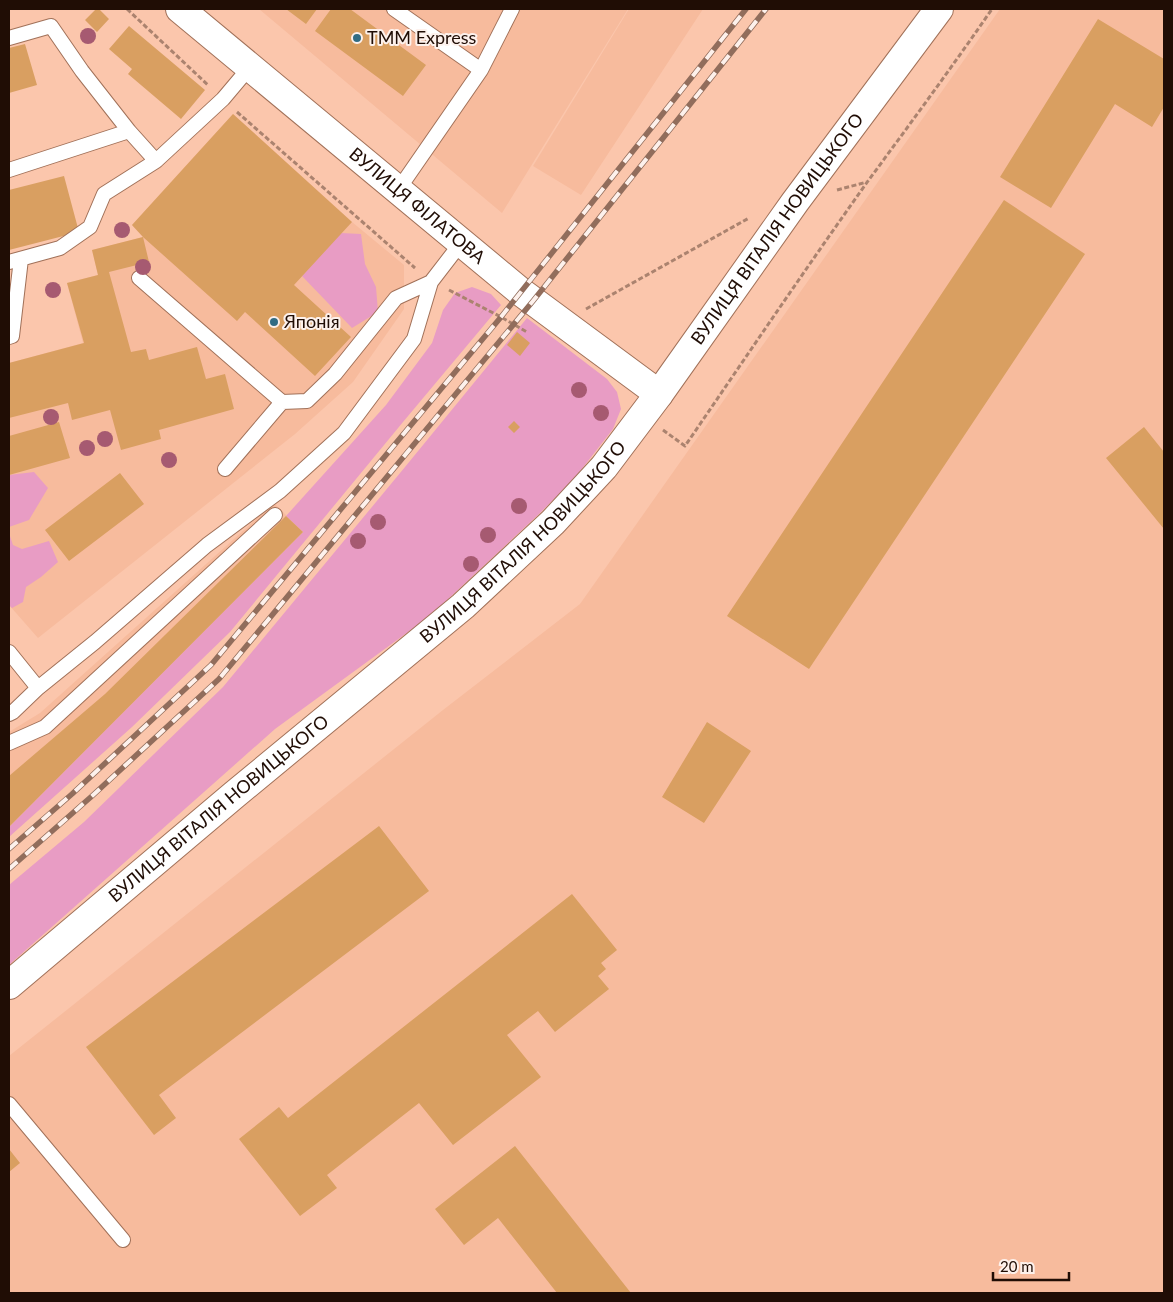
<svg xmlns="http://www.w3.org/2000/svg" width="1173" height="1302" font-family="Lato,sans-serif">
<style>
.built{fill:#f7bb9d}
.green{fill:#e89cc4}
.building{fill:#d99f61}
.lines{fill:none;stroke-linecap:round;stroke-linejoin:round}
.service-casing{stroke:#a17159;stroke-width:16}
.minor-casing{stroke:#a17159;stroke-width:30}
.path{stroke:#ab836f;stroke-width:3;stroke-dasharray:5 2.5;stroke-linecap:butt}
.service{stroke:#fff;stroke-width:14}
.minor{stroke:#fff;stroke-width:28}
.rail-casing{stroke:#916d5c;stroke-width:5.5}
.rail{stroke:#fdf1ec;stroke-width:4;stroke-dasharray:11;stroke-linecap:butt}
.tree{fill:#a65a71}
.poi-dot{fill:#316c84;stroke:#fdf1ec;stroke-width:2}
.labels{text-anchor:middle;stroke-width:4;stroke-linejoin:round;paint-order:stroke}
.poi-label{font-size:18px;fill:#200d05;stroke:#fdf1ec;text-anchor:start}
.street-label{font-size:18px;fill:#200d05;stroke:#fdf1ec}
</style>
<rect width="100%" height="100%" fill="#fbc6ac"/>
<path class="built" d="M259,9H628L502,213Z
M629,9H703L581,195L533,166Z
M1000,9H1164V1293H9V1056L443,710L580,604Z
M233,114L352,222L404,265V309L353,382L295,434L38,638L9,605V363L83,343L67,283L98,275L92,250L143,237L132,225Z
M274,503L303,532L9,827V732L40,713Z"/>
<path class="green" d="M341,233L361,234L365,264L376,287L378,312L352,328L302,276Z
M472,287L491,294L501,305L403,422L230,632L132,727L9,837V827L303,532L286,516L386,405L432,343L443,310L455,293Z
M527,318L607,379L617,392L621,409L613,429L574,479L538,515L430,616L275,729L9,965V885L84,822L223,687L405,467Z
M34,472L48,488L29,520L9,527V475Z
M9,533L13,545L22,549L49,541L58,562L41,577L26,587L23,602L12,608L9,605Z"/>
<path class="building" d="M96,9H99L109,19L97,32L85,20Z
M286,9H317L306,24Z
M331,9H350L426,65L403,96L315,31Z
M1098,19L1164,59V107L1152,127L1115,104L1051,208L1000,177Z
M129,26L205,90L181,119L128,74L132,69L109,49Z
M25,44L37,85L9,93V48Z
M233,114L352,222L294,285L351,337L315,376L245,312L237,321L143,237L149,262L109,272L131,352L146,349L149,360L197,347L206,379L225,374L234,409L159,430L161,439L121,450L110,410L72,420L68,403L9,418V363L84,343L67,283L98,275L92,250L143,237L132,225Z
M64,176L79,232L9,250V190Z
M1004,200L1085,254L809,669L727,616Z
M517,332L530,343L520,356L507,345Z
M514,421L520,427L514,433L508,427Z
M59,422L70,458L9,475V436Z
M1144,427L1164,452V529L1106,458Z
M120,473L144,504L69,561L45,530Z
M286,516L303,532L9,827V776L105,694Z
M707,722L751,751L704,823L662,797Z
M379,826L429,891L159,1095L176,1118L154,1135L86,1047Z
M572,894L617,950L601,963L606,969L598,976L609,989L555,1032L538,1011L507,1035L541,1077L453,1145L419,1103L327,1175L337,1188L300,1216L239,1139L279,1107L288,1118Z
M515,1146L631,1293H557L498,1218L464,1245L435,1209Z
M9,1149L20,1163L9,1172Z"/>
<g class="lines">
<defs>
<path id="service" d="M394,9L481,70L398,190
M9,38L51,26L82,71L129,131
M481,70L512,9
M9,170L129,131L156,161L223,99L250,67
M9,262L60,248L90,227L104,194L156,161
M139,278L282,402L307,401L335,374L396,298L431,282
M9,337L12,336L21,259
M225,469L282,402
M9,652L38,688
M9,714L13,712L38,688L95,642L207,545L280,491L344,433L414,339L431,282L461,243
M9,743L45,727L275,515
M9,1104L123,1240"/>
<g id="minor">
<path id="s1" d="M180,9L521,292L659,394"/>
<path id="s2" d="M9,985L234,795L463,606L553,522L604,467L659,394L795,202L939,9"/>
</g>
</defs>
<use href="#service" class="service-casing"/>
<use href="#minor" class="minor-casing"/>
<path class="path" d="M127,9L209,86
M237,112L415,268
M837,190L867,182
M449,290L501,317L527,332
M586,309L749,218
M663,430L685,446C746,357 806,268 868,181C910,124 952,67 992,9"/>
<use href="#service" class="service"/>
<use href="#minor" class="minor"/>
<defs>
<path id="rail" d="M9,849L72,794L211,665L501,317L746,9
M9,869L92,796L219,679L533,301L766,9"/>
</defs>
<use href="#rail" class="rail-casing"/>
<use href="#rail" class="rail"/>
</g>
<g class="tree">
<circle cx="88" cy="36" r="8"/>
<circle cx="122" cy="230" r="8"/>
<circle cx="143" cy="267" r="8"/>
<circle cx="53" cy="290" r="8"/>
<circle cx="579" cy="390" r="8"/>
<circle cx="601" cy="413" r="8"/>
<circle cx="51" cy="417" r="8"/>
<circle cx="105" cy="439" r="8"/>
<circle cx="87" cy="448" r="8"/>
<circle cx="169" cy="460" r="8"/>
<circle cx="519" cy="506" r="8"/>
<circle cx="378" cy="522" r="8"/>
<circle cx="488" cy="535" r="8"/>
<circle cx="358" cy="541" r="8"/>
<circle cx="471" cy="564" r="8"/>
</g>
<g class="poi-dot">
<circle cx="357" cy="38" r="5"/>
<circle cx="274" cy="322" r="5"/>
</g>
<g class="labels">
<g class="poi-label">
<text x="367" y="44">TMM Express</text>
<text x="284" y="328">Японія</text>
</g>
<g class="street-label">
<text dy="6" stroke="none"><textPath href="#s1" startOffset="308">ВУЛИЦЯ ФІЛАТОВА</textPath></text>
<text dy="6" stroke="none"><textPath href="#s2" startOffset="1084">ВУЛИЦЯ ВІТАЛІЯ НОВИЦЬКОГО</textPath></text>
<text dy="6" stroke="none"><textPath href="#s2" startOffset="679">ВУЛИЦЯ ВІТАЛІЯ НОВИЦЬКОГО</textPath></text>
<text dy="6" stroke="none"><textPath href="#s2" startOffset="274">ВУЛИЦЯ ВІТАЛІЯ НОВИЦЬКОГО</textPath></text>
</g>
</g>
<rect width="1173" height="1302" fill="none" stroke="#200d05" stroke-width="20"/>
<path d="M993 1272v8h76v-8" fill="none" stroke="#200d05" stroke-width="2.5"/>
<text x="1000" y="1272" font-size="15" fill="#200d05" stroke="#fdf1ec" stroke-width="4" paint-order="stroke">20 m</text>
</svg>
